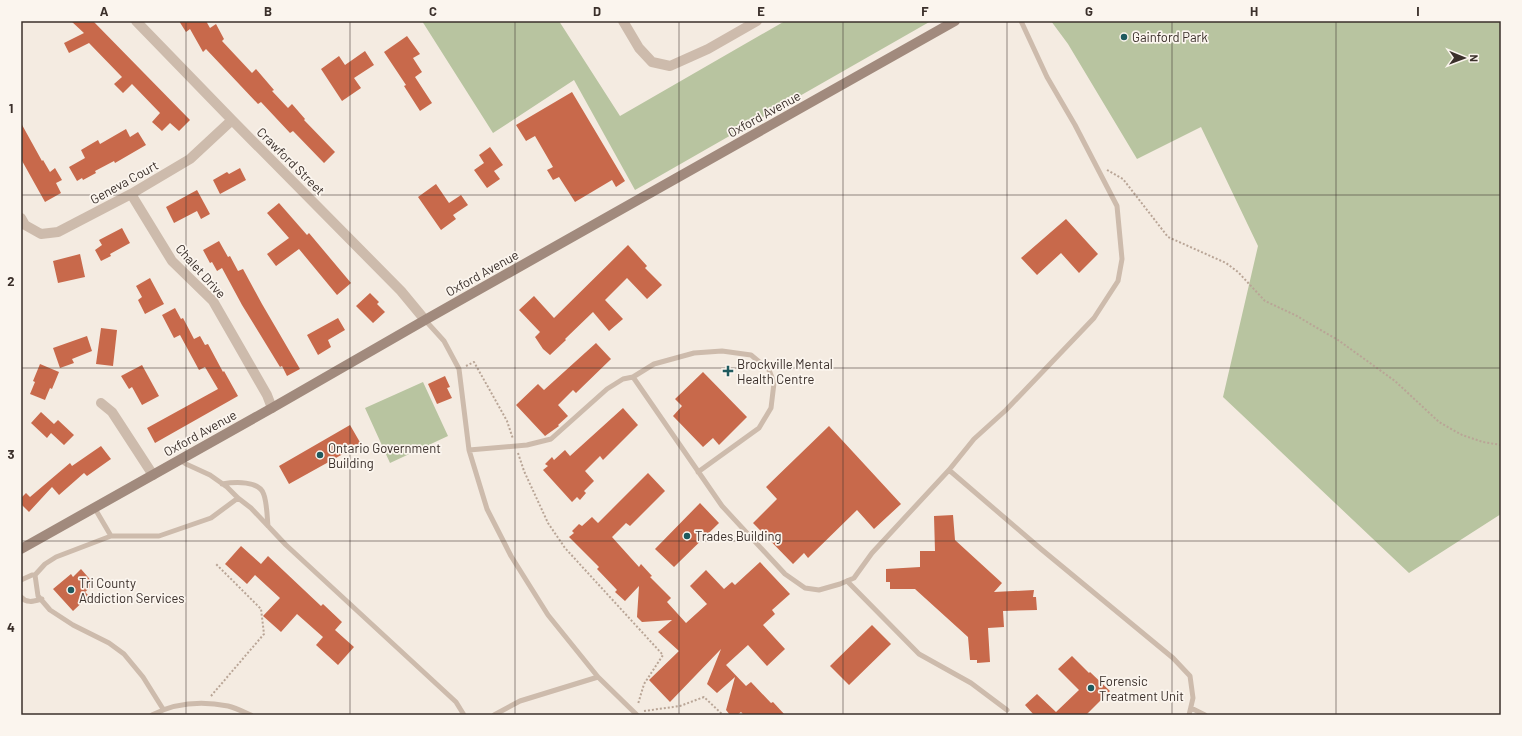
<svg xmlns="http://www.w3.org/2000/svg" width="1522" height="736" font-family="Barlow,sans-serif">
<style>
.green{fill:#b8c4a0}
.building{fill:#c8694b}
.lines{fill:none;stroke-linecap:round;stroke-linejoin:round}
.path{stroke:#b9a596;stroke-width:2;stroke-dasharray:2 2;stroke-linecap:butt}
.lane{stroke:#cdbbac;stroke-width:5}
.street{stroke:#cdbbac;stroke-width:10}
.secondary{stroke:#a18a7d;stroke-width:10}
.grid{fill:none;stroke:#3b302b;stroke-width:1;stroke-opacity:0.55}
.poi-dot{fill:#1f5a5e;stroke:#fbf5ee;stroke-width:1.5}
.labels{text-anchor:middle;stroke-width:3.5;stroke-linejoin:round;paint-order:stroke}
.poi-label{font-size:13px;fill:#3b302b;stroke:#fbf5ee;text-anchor:start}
.street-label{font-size:13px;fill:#3b302b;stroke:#fbf5ee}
.neatline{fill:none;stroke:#3b302b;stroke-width:1.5}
.grid-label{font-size:13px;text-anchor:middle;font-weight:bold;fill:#3b302b}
</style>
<rect width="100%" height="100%" fill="#f4ebe1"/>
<path class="green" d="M422,21H559L620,116L785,21H931L635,190L574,80L493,133Z
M1051,21H1501V514L1409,573L1223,397L1258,246L1201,127L1137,159L1068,44Z
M423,382L448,436L390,463L365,408Z"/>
<path class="building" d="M71,21H93L190,120L179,131L170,123L162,131L152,122L160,113L132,84L123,93L114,84L122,77L89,43L69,53L64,43L84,33Z
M179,21H206L210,28L216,24L224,39L222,41L252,73L256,69L274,90L272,91L288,108L292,104L305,119L304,120L335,152L324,163L293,131L290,133L261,102L258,104L206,49L203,52L190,29L186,32Z
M407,36L420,54L413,58L422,72L415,77L432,103L420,111L404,86L406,85L384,52Z
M365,51L374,65L354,78L361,88L342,101L321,69L339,56L345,65Z
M572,92L625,181L616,187L612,180L575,202L559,177L553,180L547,170L553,167L535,136L526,141L516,125Z
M21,123L42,161L43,160L50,172L55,168L62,180L56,183L61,193L45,202L21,159Z
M126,129L130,137L138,132L146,145L115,163L114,161L95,171L96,173L83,180L82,178L77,181L69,167L85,158L81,150L98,140L100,144Z
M490,147L503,165L494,171L500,179L487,188L474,170L484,163L479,155Z
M240,168L246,180L220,194L213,180L227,172L229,174Z
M436,184L449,203L461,195L468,205L453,215L456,219L441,230L418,197Z
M197,190L210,214L201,219L197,211L174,223L166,207Z
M279,203L307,235L309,233L351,283L337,295L299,249L276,266L267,254L289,238L267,213Z
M1066,219L1098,254L1079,273L1061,253L1037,275L1021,258Z
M122,228L130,243L110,254L111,256L101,261L95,250L102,245L99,240Z
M219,241L228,257L230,256L238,271L243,269L262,304L300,369L287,376L282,366L280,367L242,305L222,268L217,271L212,262L210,263L203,250Z
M628,245L647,266L645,268L662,285L647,299L627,278L605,300L623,319L609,331L593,312L565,339L566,340L550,355L543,349L535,337L540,332L519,310L534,296L554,318Z
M80,254L85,277L58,283L53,261Z
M150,278L164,304L145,314L138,300L142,297L136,286Z
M370,293L379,302L377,304L385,312L373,323L356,306Z
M175,308L181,319L183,318L194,339L200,336L205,345L208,344L223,372L224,371L238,396L155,443L147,428L218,389L205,367L199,370L180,335L174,338L162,315Z
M338,318L345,330L328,340L331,347L318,355L307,335Z
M101,328L117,330L113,366L96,364Z
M87,336L92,351L72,359L74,363L60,368L53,348Z
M596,343L611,359L576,393L573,390L558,405L568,416L558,425L559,426L545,436L516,405L538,384L544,390Z
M40,364L59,372L52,389L50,388L45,400L30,394L35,382L33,381Z
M142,365L159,396L142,405L132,387L129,389L121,376Z
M703,372L747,417L719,445L713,438L703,447L673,416L682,406L675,399Z
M445,376L450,387L447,388L452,398L437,404L428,384Z
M623,408L638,425L603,460L600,456L585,471L594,481L584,491L586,493L580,500L577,497L572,502L543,470L548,466L545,464L552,457L554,460L565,450L570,456Z
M41,412L54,424L58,420L74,435L64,445L51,433L47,438L31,423Z
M350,425L361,444L289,484L279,466Z
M829,426L901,504L874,529L857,510L808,558L804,553L793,564L753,523L777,499L766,487Z
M101,446L111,459L87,476L84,473L59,495L52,487L29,512L21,504V498L26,493L30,497L70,463L72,466Z
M648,473L665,491L630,526L626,523L612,537L639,567L641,564L652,576L650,577L671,598L667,602L686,623L707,604L690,586L706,570L724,589L732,582L735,585L760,562L790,594L772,610L775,614L763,625L785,649L767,666L748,645L726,665L746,686L751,682L771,703L773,702L785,715H744L741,712L737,715H730L726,710L735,677L717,693L707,684L721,649L670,702L649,680L679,651L658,632L672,620L642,622L637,617L639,586L625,601L615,592L617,590L597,569L599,567L569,537L574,533L572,531L579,524L582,526L592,517L598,523Z
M700,503L719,523L674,567L655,549Z
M953,515L955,540L1002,583L994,592L1034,590L1033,597H1036L1037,610L1003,611L1004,627L988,628L990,662L977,663V660H970L968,637L915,589H890V582H886V569L920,567V551H935L934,516Z
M241,546L261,564L268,556L321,606L323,604L342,622L335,630L354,647L338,665L316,645L323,637L297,614L281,632L263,616L280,598L255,575L247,584L225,564Z
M81,569L94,584L85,592L89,596L73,611L53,589L71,574L73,577Z
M872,625L891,644L849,685L830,666Z
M1072,656L1089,673L1090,672L1110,691L1086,715H1034L1025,705L1037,694L1056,712L1079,690L1058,669Z"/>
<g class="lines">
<path class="path" d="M1107,170L1123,179L1168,237L1226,263L1238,272L1265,301L1295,315L1338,340L1395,381L1439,422L1462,435L1483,442L1501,445
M466,366L474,362L507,421L513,439
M518,453L524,471L548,523L565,548L663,655L644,684L638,704
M211,696L264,634L261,609L215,563
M644,711L680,706L704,697L723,715"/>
<path class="lane" d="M425,320L444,341L459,369L469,450L487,509L511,556L548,615L598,677L637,715
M633,377L654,364L694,353L722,351L751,355L769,370L774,383L771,408L759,428L698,472
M469,450L527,445L551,439L607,389L623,379L633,377L722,506L785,574L805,588L819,590L840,584L854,578L872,553L949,470L974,439L1006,410L1094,318L1118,281L1122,259L1117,206L1075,125L1047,77L1021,21
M180,460L186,464L210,475L227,487L238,498L251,508L286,545L456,702L464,715
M949,470L1041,549L1173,658L1190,676L1193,698L1189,715
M222,484C234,482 260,480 264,495C267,504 267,516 268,526
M94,507L111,536
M35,575L38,596L50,610L73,625L109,643L124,654L143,677L163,709
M21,580L32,575H35L45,564L56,557L111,536H159L211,518L238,498
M847,581L919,654L971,683L1007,710
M21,597C27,604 34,601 42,599
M1191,708L1205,715
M152,715C175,703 202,701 228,706C236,708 244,712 251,715
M494,715L520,701L598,677"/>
<path class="street" d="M136,21L232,120L401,291L425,320
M623,21L639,48L652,62L670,66L708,49L757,21
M131,194L172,261L213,301L267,395L272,408
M21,218L25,225L41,234L58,232L131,194L190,159L232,120
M101,403L112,412L153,475"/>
<path class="secondary" d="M21,549L272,408L425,320L955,21"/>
</g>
<path class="grid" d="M186,21V715M350,21V715M515,21V715M679,21V715M843,21V715M1007,21V715M1172,21V715M1336,21V715M21,195H1501M21,368H1501M21,541H1501"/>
<g class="poi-dot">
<circle cx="1124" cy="37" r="4"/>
<path d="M726 365h4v4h4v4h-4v4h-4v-4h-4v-4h4z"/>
<circle cx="320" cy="455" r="4"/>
<circle cx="687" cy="536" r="4"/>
<circle cx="71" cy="590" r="4"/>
<circle cx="1091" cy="688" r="4"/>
</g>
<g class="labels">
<g class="poi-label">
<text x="1132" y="42">Gainford Park</text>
<text x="737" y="369">Brockville Mental<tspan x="737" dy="15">Health Centre</tspan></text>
<text x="328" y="453">Ontario Government<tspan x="328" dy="15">Building</tspan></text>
<text x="695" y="541">Trades Building</text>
<text x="79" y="588">Tri County<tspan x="79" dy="15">Addiction Services</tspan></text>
<text x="1099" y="686">Forensic<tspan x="1099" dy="15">Treatment Unit</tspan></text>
</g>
<g class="street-label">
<text transform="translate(764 114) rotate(-29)" y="5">Oxford Avenue</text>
<text transform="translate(291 161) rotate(45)" y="5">Crawford Street</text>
<text transform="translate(124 182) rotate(-29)" y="5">Geneva Court</text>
<text transform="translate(201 271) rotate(48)" y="5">Chalet Drive</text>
<text transform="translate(482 273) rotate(-29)" y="5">Oxford Avenue</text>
<text transform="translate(200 433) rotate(-29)" y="5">Oxford Avenue</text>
</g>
</g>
<rect width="1522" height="736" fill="none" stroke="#fbf5ee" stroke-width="44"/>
<g transform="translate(1464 58) rotate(91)" stroke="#fbf5ee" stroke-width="3" paint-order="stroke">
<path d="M0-3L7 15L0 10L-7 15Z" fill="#3b302b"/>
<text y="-6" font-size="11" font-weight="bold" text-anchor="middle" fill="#3b302b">N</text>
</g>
<rect x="22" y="22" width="1478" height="692" class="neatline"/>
<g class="grid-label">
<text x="104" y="16">A</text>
<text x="268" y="16">B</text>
<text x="433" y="16">C</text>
<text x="597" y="16">D</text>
<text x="761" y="16">E</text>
<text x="925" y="16">F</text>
<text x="1089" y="16">G</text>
<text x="1254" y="16">H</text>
<text x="1418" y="16">I</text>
<text x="11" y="113">1</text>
<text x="11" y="286">2</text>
<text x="11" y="459">3</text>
<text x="11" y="632">4</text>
</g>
</svg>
